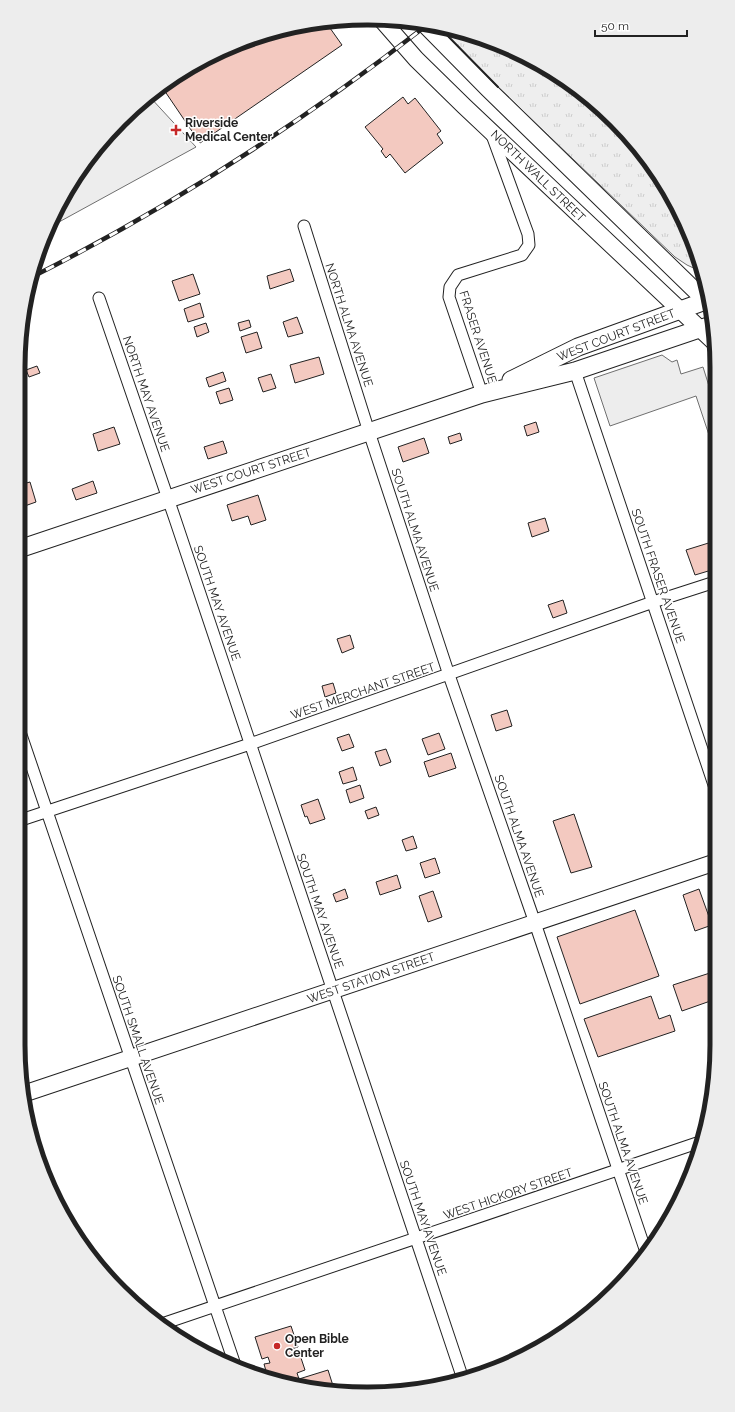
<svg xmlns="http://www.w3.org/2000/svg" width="735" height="1412" font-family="Raleway,sans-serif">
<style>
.park{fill:url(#park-tufts);stroke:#6f6f6f}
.parking{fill:#ededed;stroke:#6f6f6f}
.building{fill:#f3c9c0;stroke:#222}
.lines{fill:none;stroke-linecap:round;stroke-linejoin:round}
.minor-casing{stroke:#222;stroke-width:13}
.secondary-casing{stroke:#222;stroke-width:18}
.primary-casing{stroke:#222;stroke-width:19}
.minor{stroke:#fff;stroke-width:11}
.secondary{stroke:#fff;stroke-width:16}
.primary{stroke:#fff;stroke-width:17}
.rail-casing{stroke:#222;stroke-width:4.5}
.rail{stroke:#fff;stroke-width:3;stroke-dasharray:9;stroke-linecap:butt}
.wall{stroke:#222;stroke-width:2}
.poi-dot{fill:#c62828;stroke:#fff;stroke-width:1.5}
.labels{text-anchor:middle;stroke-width:3;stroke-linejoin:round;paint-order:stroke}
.poi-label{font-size:12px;font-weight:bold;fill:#222;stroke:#fff;text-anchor:start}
.street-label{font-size:12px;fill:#222;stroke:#fff}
.rim{fill:none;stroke:#222;stroke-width:5}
</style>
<defs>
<pattern id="park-tufts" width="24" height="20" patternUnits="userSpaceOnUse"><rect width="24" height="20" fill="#eee"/><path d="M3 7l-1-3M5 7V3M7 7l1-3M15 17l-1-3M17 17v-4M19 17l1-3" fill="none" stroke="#ccc"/></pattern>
</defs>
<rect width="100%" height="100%" fill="#fff"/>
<path class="park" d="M452,29L458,30L522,54L598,105L645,155L690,234L700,271L687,265L675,257L498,87L446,34Z"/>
<path class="parking" d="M149,96L196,147L48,228L54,213L90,155L137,105Z
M662,355L672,362L677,360L681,374L703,367L714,402V450L696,396L610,426L594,378Z"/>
<path class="building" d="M322,21H325L342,45L200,143L162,87L193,65L255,36Z
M403,97L408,104L415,98L441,131L437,134L443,143L405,173L390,154L386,158L381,151L383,149L365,127Z
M290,269L294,281L270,289L267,276Z
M193,274L200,294L179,301L172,281Z
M200,303L204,317L188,322L184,309Z
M297,317L303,333L288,337L283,322Z
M249,320L251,327L240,331L238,323Z
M206,323L209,332L197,337L194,327Z
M257,332L262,348L246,353L241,337Z
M319,357L324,374L295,383L290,365Z
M37,366L40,373L29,377L26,370Z
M223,372L226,381L209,387L206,378Z
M271,374L276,388L263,392L258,378Z
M229,388L233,400L220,404L216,392Z
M536,422L539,432L527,436L524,426Z
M114,427L120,444L98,451L93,434Z
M460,433L462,440L450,444L448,437Z
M424,438L429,453L403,462L398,447Z
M223,441L227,453L208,459L204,447Z
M93,481L97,493L76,500L72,489Z
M30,482L36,502L19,508V485Z
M258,495L266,520L251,525L248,516L232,521L227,505Z
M545,518L549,531L532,537L528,523Z
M715,541V569L695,575L686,550Z
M563,600L567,613L553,618L548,605Z
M350,635L354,648L342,653L337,639Z
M333,683L336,693L325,697L322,686Z
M507,710L512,726L496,731L491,715Z
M439,733L445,749L428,755L422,739Z
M349,734L354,747L342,751L337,738Z
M386,749L391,762L380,766L375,752Z
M451,753L456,768L429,777L424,762Z
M353,767L357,780L343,784L339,772Z
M360,785L364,798L350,803L346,790Z
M318,799L325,819L310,824L307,816L305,817L301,805Z
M376,807L379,815L368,819L365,811Z
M574,814L592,867L571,873L553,821Z
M413,836L417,848L406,851L402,840Z
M435,858L440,873L425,878L420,863Z
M397,875L401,888L380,895L376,882Z
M345,889L348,898L336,902L333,894Z
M699,889L712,925L695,931L683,895Z
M433,891L442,917L428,922L419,896Z
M635,910L659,976L580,1004L557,937Z
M716,971V999L682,1011L673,985Z
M651,996L659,1019L670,1015L675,1031L598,1057L584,1019Z
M291,1326L298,1347L291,1349L292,1355L299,1352L305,1370L297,1373L299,1379L328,1370L335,1392L292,1384L289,1378L276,1382L268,1378L264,1364L270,1363L268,1357L262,1359L255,1337Z"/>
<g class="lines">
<defs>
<path id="minor" d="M304,226L369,432L449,675L535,923L645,1249
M99,298L175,519L462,1376
M575,371L715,788
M482,394L449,297L450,287L458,275L522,255L529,245L528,234L492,135
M18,726L234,1362
M18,821L250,744L653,602L715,582
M162,1324L703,1141"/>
<path id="secondary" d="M381,19L416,59L464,106L714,342
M424,24L488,89L709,304
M26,1093L716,862"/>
<path id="primary" d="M511,380L578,347L708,300
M19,549L482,394L575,371L714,324"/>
</defs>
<use href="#minor" class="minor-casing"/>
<use href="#secondary" class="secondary-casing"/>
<use href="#primary" class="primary-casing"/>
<use href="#minor" class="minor"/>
<use href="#secondary" class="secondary"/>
<use href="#primary" class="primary"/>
<defs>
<path id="rail" d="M30,278C169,208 304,121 427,25"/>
</defs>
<use href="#rail" class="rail-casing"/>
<use href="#rail" class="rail"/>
<path class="wall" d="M439,27L498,87"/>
</g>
<g class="poi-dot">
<path d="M174 124h4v4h4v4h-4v4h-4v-4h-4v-4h4z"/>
<circle cx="277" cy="1346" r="4"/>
</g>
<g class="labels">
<g class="poi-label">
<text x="185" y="127">Riverside<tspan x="185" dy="14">Medical Center</tspan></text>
<text x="285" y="1343">Open Bible<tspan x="285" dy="14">Center</tspan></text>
</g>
<g class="street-label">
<text transform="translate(538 176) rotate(44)" y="4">NORTH WALL STREET</text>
<text transform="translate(349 325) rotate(72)" y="4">NORTH ALMA AVENUE</text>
<text transform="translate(616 335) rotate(-21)" y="4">WEST COURT STREET</text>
<text transform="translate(478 337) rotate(72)" y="4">FRASER AVENUE</text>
<text transform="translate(146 394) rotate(71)" y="4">NORTH MAY AVENUE</text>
<text transform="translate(251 471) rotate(-18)" y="4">WEST COURT STREET</text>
<text transform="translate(415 530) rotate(72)" y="4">SOUTH ALMA AVENUE</text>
<text transform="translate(658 576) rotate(71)" y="4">SOUTH FRASER AVENUE</text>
<text transform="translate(217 603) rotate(71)" y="4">SOUTH MAY AVENUE</text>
<text transform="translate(363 691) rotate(-19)" y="4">WEST MERCHANT STREET</text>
<text transform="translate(519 836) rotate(71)" y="4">SOUTH ALMA AVENUE</text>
<text transform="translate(320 911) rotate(71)" y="4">SOUTH MAY AVENUE</text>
<text transform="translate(371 978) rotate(-19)" y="4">WEST STATION STREET</text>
<text transform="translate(138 1040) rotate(71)" y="4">SOUTH SMALL AVENUE</text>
<text transform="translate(623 1143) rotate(71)" y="4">SOUTH ALMA AVENUE</text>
<text transform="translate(508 1194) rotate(-19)" y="4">WEST HICKORY STREET</text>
<text transform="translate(423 1218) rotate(71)" y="4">SOUTH MAY AVENUE</text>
</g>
</g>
<path d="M0 0H735V1412H0ZM367 25H368A342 342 0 0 1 710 367V1045A342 342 0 0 1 368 1387H367A342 342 0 0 1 25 1045V367A342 342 0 0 1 367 25Z" fill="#ededed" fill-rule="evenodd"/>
<path class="rim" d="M367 25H368A342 342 0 0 1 710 367V1045A342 342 0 0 1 368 1387H367A342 342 0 0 1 25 1045V367A342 342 0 0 1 367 25Z"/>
<path d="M595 30v6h92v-6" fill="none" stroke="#222222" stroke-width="2"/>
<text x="601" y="30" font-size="12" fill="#222222" stroke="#ffffff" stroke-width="3" paint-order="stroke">50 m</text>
</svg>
